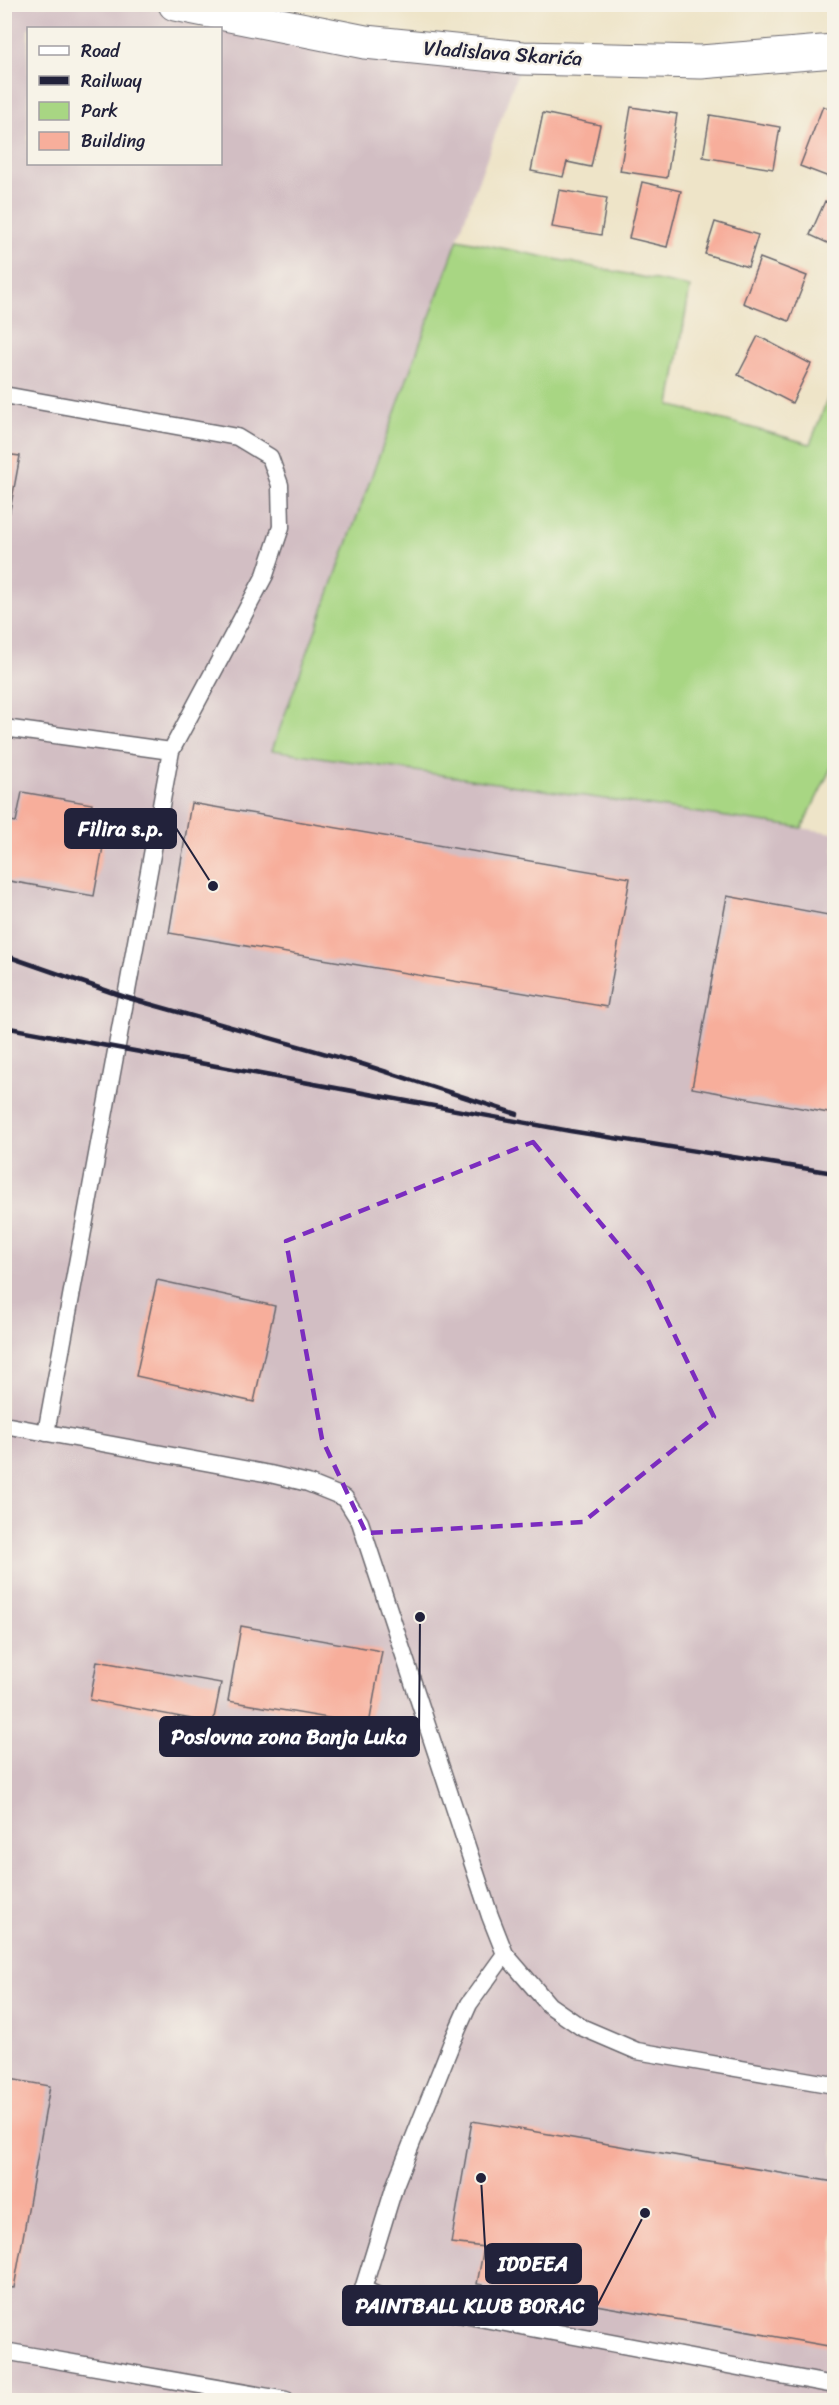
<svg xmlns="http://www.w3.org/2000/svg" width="839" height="2405" font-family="Sriracha,sans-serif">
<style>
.industrial{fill:#d2bec3;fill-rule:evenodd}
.green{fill:#a8d683;stroke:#657c5f;stroke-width:1.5}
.building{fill:#f7ae9b}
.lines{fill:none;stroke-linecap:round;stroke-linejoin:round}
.service-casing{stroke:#69666c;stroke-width:19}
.tertiary-casing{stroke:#69666c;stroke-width:35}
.service{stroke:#fff;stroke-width:16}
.tertiary{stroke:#fff;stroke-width:33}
.rail{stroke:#22223b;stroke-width:4.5}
.marked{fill:none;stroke:#7b2cbf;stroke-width:4.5;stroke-dasharray:12 8;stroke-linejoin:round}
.labels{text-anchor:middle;stroke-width:5;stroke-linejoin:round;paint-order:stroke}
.street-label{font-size:20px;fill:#22223b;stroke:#f7f3e8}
.leader{fill:none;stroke:#22223b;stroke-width:2}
.callout-dot{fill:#22223b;stroke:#f7f3e8;stroke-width:2}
.callout{fill:#22223b;stroke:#22223b;stroke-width:2}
.callout-label{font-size:21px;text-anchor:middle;font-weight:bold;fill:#fff}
</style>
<rect width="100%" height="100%" fill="#f7f3e8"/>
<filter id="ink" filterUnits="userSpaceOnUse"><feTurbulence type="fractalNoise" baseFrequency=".0167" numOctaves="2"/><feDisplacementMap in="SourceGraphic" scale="12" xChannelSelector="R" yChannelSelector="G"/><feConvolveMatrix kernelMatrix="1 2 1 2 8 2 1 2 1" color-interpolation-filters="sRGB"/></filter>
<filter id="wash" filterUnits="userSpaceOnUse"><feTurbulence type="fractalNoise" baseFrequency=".008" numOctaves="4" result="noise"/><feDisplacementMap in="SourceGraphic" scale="24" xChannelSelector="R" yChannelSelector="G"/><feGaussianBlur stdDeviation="1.35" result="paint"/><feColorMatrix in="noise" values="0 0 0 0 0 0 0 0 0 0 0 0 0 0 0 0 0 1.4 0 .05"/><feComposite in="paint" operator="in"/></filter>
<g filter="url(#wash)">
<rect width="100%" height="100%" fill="#eee4c8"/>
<path class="industrial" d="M5,5H175L523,58L272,750L834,833V2400H5ZM28,28H220V164H28Z"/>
<path class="green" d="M458,239L690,287L670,405L810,444L834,383V762L802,828L272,750Z"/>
<g id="blocks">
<path class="building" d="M823,106L834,111V179L800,166Z
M631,107L677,114L667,178L620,171Z
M543,113L600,125L591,167L567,162L563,177L531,171Z
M710,115L780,127L773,169L703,157Z
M642,182L681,191L667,247L629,238Z
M559,190L607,198L601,235L552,227Z
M825,201L834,206V246L810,235Z
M715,222L758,235L748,267L705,254Z
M760,258L807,276L789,321L743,303Z
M758,336L811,364L792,403L738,375Z
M4,454L20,456L6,532H4Z
M22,792L92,804L87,832L105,836L94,896L4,880V820L16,822Z
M191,803L630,878L607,1007L169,933Z
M727,896L834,916V1114L692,1088Z
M157,1280L275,1306L254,1402L136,1376Z
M241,1626L382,1651L369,1725L228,1701Z
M97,1661L221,1683L213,1723L90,1700Z
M4,2078L50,2086L14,2288L4,2287Z
M472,2121L834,2182V2347L477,2284L484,2247L451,2243Z"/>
</g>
</g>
<g filter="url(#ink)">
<use href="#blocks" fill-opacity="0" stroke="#69666c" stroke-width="1.5"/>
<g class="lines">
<defs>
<path id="service" d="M4,395L237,437L270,457L280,485L281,527L265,575L171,751
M4,728L171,751L46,1433
M4,1425L270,1474L308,1483L345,1498L360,1522L490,1916L505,1954L549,2005L581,2027L637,2051L834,2085
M505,1954L469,2004L452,2042L395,2185L363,2289L390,2301L421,2307L834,2385
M4,2351L286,2400"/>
<path id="tertiary" d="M175,4L365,42L523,58L701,62L834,51"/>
</defs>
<use href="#service" class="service-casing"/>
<use href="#tertiary" class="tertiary-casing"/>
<use href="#service" class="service"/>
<use href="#tertiary" class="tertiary"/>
<path class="rail" d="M4,955L125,997L362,1064L517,1114
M4,1027L570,1131L834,1173"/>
</g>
</g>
<path class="marked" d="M533,1142L648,1280L714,1417L583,1522L366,1533L322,1439L286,1241Z"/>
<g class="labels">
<g class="street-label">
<text transform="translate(503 53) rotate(4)" y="7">Vladislava Skarića</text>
</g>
</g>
<path class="leader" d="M213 886L176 828M420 1617L419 1737M481 2178L486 2263M645 2213L597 2306"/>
<g class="callout-dot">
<circle cx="213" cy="886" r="6"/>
<circle cx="420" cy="1617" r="6"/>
<circle cx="481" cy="2178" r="6"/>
<circle cx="645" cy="2213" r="6"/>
</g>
<g class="callout">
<rect x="65" y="809" width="111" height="39" rx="6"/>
<rect x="160" y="1717" width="259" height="39" rx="6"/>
<rect x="486" y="2244" width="95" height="39" rx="6"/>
<rect x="343" y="2286" width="254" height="39" rx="6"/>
</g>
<g class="callout-label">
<text x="121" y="836">Filira s.p.</text>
<text x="289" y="1744">Poslovna zona Banja Luka</text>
<text x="533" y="2271">IDDEEA</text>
<text x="470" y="2313">PAINTBALL KLUB BORAC</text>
</g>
<rect width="839" height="2405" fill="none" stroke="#f7f3e8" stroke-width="24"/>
<rect x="27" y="27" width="195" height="138" fill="#f7f3e8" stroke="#a29fa3" stroke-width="1.5"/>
<rect x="39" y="46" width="30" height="9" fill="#ffffff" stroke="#a29fa3" stroke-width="1.5"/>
<text x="81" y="57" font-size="18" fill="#22223b">Road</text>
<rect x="39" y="76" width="30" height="9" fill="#22223b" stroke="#a29fa3" stroke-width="1.5"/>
<text x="81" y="87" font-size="18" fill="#22223b">Railway</text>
<rect x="39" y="102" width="30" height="18" fill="#a8d683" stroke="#a29fa3" stroke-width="1.5"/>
<text x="81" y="117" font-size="18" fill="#22223b">Park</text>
<rect x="39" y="132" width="30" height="18" fill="#f7ae9b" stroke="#a29fa3" stroke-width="1.5"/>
<text x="81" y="147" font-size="18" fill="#22223b">Building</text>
</svg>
